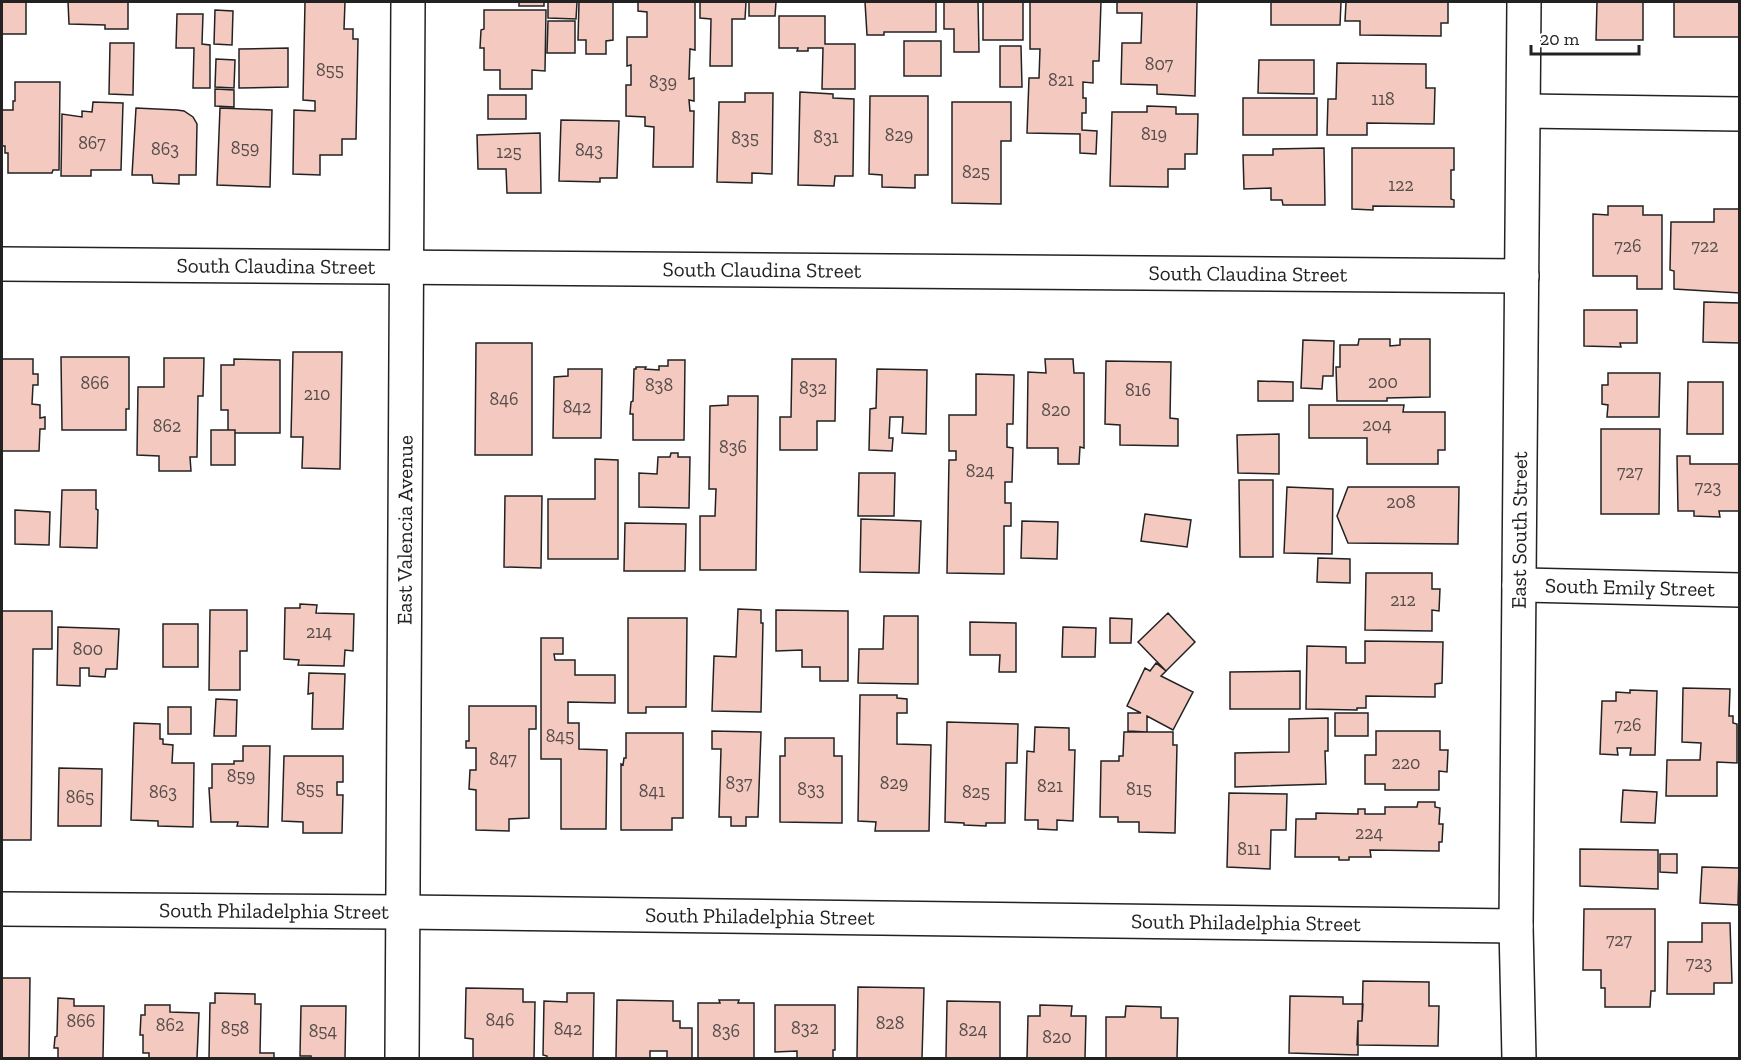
<svg xmlns="http://www.w3.org/2000/svg" width="1741" height="1060" font-family="'Zilla Slab',serif">
<style>
.building{fill:#f3c9c0;stroke:#222;stroke-width:1.5}
.lines{fill:none;stroke-linecap:round;stroke-linejoin:round}
.street-casing{stroke:#222;stroke-width:36}
.secondary-casing{stroke:#222;stroke-width:36}
.street{stroke:#fff;stroke-width:33}
.secondary{stroke:#fff;stroke-width:33}
.labels{text-anchor:middle;stroke-width:4.5;stroke-linejoin:round;paint-order:stroke}
.number-label{font-size:18px;fill:#564c4a}
.street-label{font-size:21px;fill:#222;stroke:#fff}
</style>
<rect width="100%" height="100%" fill="#fff"/>
<path class="building" d="M2,2H26V34H2Z
M68,2H128V29H105V25L69,24Z
M305,2H345L344,29H353V39H358L356,139H342V155H320V175L293,174L294,110L315,111V101L303,100Z
M519,2H544V6H519Z
M548,2H577L576,19L548,18Z
M579,2H613V40L606,41V54H586V40H578Z
M638,2H695V50L690,49L689,79L694,78V101L689,100L690,111H694L693,167H653L654,127L645,126V117L626,116V85H631V65L627,66V37H647V12L638,11Z
M700,2H746L745,19H732V66H710L711,19L700,18Z
M749,2H776L775,16H749Z
M865,2H936V32H884V35H867Z
M944,2H978L979,52H954V29H944Z
M983,2H1023V40H983Z
M1030,2H1101L1099,61H1093V83L1083,82V98H1086V113H1082V130L1097,131L1096,154L1080,153V134L1027,133L1029,78H1039L1040,49H1030Z
M1117,2H1197L1195,96L1157,94V85L1121,84L1122,43H1141L1142,13H1117Z
M1271,2H1341L1340,25H1271Z
M1346,2H1448V23H1441V36L1360,35V21H1345Z
M1597,2H1643V40H1596Z
M1674,2H1740L1739,37H1674Z
M215,10L233,11L232,45L214,44Z
M484,10H546L545,71L532,70V89H500V70H484V48H480L481,30L484,29Z
M177,14H203L202,44L210,45V88H193L194,48H176Z
M779,16H825V44H855V89H822L823,48H808V51H797L798,48H779Z
M548,21H575V53H547Z
M904,41H941V76H904Z
M110,43H134L133,95L109,94Z
M1000,46H1021L1022,87H1000Z
M288,48V87L239,88V49Z
M216,59L235,60L234,88L215,87Z
M1259,60H1314V94L1258,93Z
M1337,63L1426,64V88H1435L1434,124L1367,123V135H1327L1328,99H1336Z
M15,82H60L59,170H53L52,173H8V153H5V146H2V110H13V101H15Z
M215,89L234,90V107L215,106Z
M800,92L833,94V98L854,99L853,176H835L834,186L798,185Z
M745,93H773L772,174L752,173V183L717,182L719,102H745Z
M488,95H526V119H488Z
M870,96H928V175H915V188L882,187V175L869,174Z
M1243,98H1317V135H1243Z
M93,102L123,103L121,170H91V176H61L62,114L82,117V111L92,112Z
M952,102H1011V141H1001V204L952,203Z
M1147,106L1176,107V114H1198L1197,154H1185V169H1168V187L1110,186L1112,112H1147Z
M136,108L177,110L184,111L193,117L197,124L196,175H179V184L153,183L152,175H132Z
M220,108L272,110L270,187L217,185Z
M561,120L619,121L617,178H600V182L559,181Z
M540,133L541,193H507L506,169H478L477,135Z
M1324,148L1325,205H1283L1282,200H1271V188L1244,189L1243,155H1273V149Z
M1352,148H1454V170H1451V199L1454,200V207L1373,206V210L1352,209Z
M1608,206H1643V215H1662V289H1637V276H1593V214L1608,215Z
M1714,209H1740V293L1674,289V271L1670,270L1671,222H1714Z
M1704,302L1740,303V343L1703,342Z
M1584,310H1637V343H1620L1621,347L1584,346Z
M1359,339H1390V346L1400,345V339H1430V397L1387,398V401H1337L1336,367H1340V345H1358Z
M1303,340L1334,341L1333,376H1323L1322,389L1301,388Z
M476,343H532V455H475Z
M293,352H342L340,469L302,468L303,437H291Z
M61,357H129V409H126V430H62Z
M164,358H204L203,396H198L197,457H190L191,471H159V456L137,455L138,387H164Z
M2,359H33V374H38V385H33L32,404L40,405V418L45,417V429H40L39,451H2Z
M234,359L280,360V433H235V430H228V410H221V365H234Z
M792,359H836L835,421H817V450H780V417H791Z
M1045,359H1073L1074,373H1084V448L1080,447L1079,464H1058V448H1027L1028,372L1046,373Z
M668,360H685L684,440H633V414H630L631,402L633,401L634,369H636V367H646L645,369L659,370V366H668Z
M1106,361L1171,362L1170,418L1178,419V446L1120,445V425L1105,424Z
M568,369H602L601,438H553L554,377L568,376Z
M877,369L927,370L926,434L902,433L903,417H890L889,438H893L892,451L869,450L870,409L876,408Z
M1608,373H1660L1659,417H1607L1608,405L1602,404V385H1608Z
M976,374L1014,375L1013,424H1007V447L1013,448L1012,482H1005V503H1011V526H1004V574L947,573L949,460H956V451H949V415H976Z
M1258,381L1293,382V401H1258Z
M1688,382H1723V434H1687Z
M728,396H758L756,570H700V516H715L716,489H709L710,406L728,405Z
M1309,405H1404L1403,412H1445V450H1438V464H1367V438H1309Z
M1601,429H1660L1659,514H1601Z
M211,430H235V465H211Z
M1279,434V474L1238,473L1237,435Z
M671,453H678V457H690L689,508L639,507V473L657,474L658,457H670Z
M1677,456H1690V464H1740V511H1719L1720,517L1694,516V511H1678Z
M595,459L618,460V559H548V499H595Z
M859,473H895L894,516H858Z
M1239,480H1273V557H1240Z
M1287,487L1333,489L1332,554L1284,553Z
M1348,487H1459L1458,544L1348,543L1337,516Z
M62,490H96V509L98,510L97,548L60,547Z
M505,496H542L541,568L504,567Z
M15,510L50,512L49,545L15,544Z
M1145,514L1191,520L1187,547L1141,541Z
M861,519L921,521L919,573L860,572Z
M1022,521L1058,522L1057,559L1021,558Z
M625,523L686,524L685,571H624Z
M1318,558L1350,559V583L1317,582Z
M1366,573H1432V589H1440L1439,611L1432,610V631L1365,630Z
M300,604L317,605L316,613L354,614L353,651L345,650L344,666L298,665L299,660L284,659L285,608H300Z
M738,609L761,610V623H763L761,712L712,711L714,656L736,657Z
M210,610H247V651H240V690H209Z
M776,610L848,611V681H820V667H802V650L776,651Z
M2,611H52V649H33L31,840H2Z
M1168,613L1195,642L1166,671L1138,642Z
M884,616H918V684L858,683L859,649H883Z
M628,618H687L686,707H646V713H628Z
M1110,618L1132,619L1131,643H1110Z
M970,622L1016,623V672H999L1000,655H970Z
M163,624H198V667H163Z
M58,627L119,629L117,669H106L105,677L89,676V668H80V686L57,685Z
M1063,627L1096,628L1095,657H1062Z
M541,638H563V654H554L555,660H575V675H615V703L568,702V723H579V749L607,750L606,829H561V759H541Z
M1365,641L1443,642L1442,683L1435,684V697L1366,696V708H1357V710L1306,709L1307,646L1346,647V663H1365Z
M1156,663L1166,671L1161,676L1193,692L1173,730L1147,716V732L1128,731V713H1141L1127,706L1145,668L1150,671Z
M1300,671V709H1230V672Z
M309,673L345,674L343,729H312L313,693L308,694Z
M1683,688L1730,689L1729,716H1733V723L1737,724V763L1717,762V796H1666L1667,760H1700L1701,743L1682,742Z
M1630,690L1657,691L1655,755H1630L1631,748H1617L1618,755L1600,754L1602,701H1616V692L1630,693Z
M860,695H897V698L907,699V713H897V744L931,745L929,831H875L876,822L858,821Z
M216,699L237,700L236,736H214Z
M469,706H536V729H529V818L509,819V831L476,830V790L469,789L470,770H476V748H466V741H469Z
M168,707H191V734H168Z
M1335,713H1368V736H1335Z
M1328,718V751H1325L1326,784L1235,787V753L1289,752V719Z
M947,722L1018,724L1017,763H1006L1005,823H986V826L964,825V823L945,822Z
M134,723L160,724V739H163V744L173,745L172,763H194L193,827L158,826V821L131,820Z
M1035,727L1069,728V750H1075L1073,821L1057,820V830L1038,829V820H1025L1027,751L1034,752Z
M712,731L761,732L758,817H746V826H731V817H719L721,749H712Z
M1376,731H1440V750H1448L1447,772L1439,771V790H1385V784H1365V755H1376Z
M1124,732H1173V745H1177L1175,833L1139,832V822H1118V817H1100L1101,761H1119V756H1123Z
M626,733H683V818H672V830H621V764L623,765L624,758H626Z
M785,738H834V756H842V823L780,822V756H785Z
M243,746H270L268,827L237,826L238,822H211L209,788H212V764H234V761H243Z
M284,756H343V782H337V795H343L342,833H303V822L282,821Z
M59,768L102,769L101,826H58Z
M1623,790L1657,792L1655,823L1621,822Z
M1229,793L1287,794L1286,830H1271L1270,869L1227,867Z
M1418,802H1435V807L1440,808L1439,824H1443L1442,842H1439V851L1370,850L1371,857H1349V860H1339V857H1295L1296,819H1316V813L1358,814V809H1365V814H1385V807H1417Z
M1580,849L1658,850V889L1580,886Z
M1660,854H1677V873L1660,872Z
M1702,867L1739,868L1738,905L1700,903Z
M1584,909H1655V991H1651L1650,1007H1605V988H1601V970H1583Z
M1702,923H1730L1732,983H1714V994H1667L1668,942H1702Z
M2,978H30L29,1058H2Z
M1363,981L1429,982V1006H1439L1438,1046L1357,1045L1358,1021H1362Z
M858,987L924,988L922,1058H857Z
M466,988L523,989V1002H535L534,1058H473V1039L465,1038Z
M215,993L255,994V1004H261L260,1053H274V1058H209L210,1003H215Z
M567,993H594L593,1058H547V1056L543,1055L544,1001L567,1002Z
M1290,996L1343,997V1004H1363L1362,1021H1358V1055L1289,1053Z
M58,998L74,999V1006H104L103,1058H58V1048H54L55,1037L57,1036Z
M617,1000L673,1001V1021H680V1028H692V1058H667V1051H650V1058H616Z
M719,1000H739L738,1003H754V1058H698V1003H720Z
M947,1001L1000,1002V1058H946Z
M145,1005H170V1012L199,1013L197,1058H149V1053H143V1035H140L141,1015H145Z
M775,1005H835V1050H833V1058H797V1051L775,1052Z
M1040,1005L1072,1006L1071,1016H1086L1085,1058H1027L1028,1016H1040Z
M301,1006H346L345,1058H311V1056H300Z
M1126,1006L1161,1007V1018H1178L1177,1058H1106V1017H1125Z"/>
<g class="lines">
<defs>
<g id="street">
<path d="M1524,111L1740,114"/>
<path id="s1" d="M2,264L1522,276"/>
<path id="s2" d="M1519,585L1740,590"/>
<path id="s3" d="M2,909L402,912L1516,926"/>
<path id="s4" d="M402,1058L408,2"/>
</g>
<g id="secondary">
<path id="s5" d="M1519,1058L1516,926L1524,2"/>
</g>
</defs>
<use href="#street" class="street-casing"/>
<use href="#secondary" class="secondary-casing"/>
<use href="#street" class="street"/>
<use href="#secondary" class="secondary"/>
</g>
<g class="labels">
<g class="number-label">
<text x="1159" y="70">807</text>
<text x="330" y="76">855</text>
<text x="1061" y="86">821</text>
<text x="663" y="88">839</text>
<text x="1383" y="105">118</text>
<text x="1154" y="140">819</text>
<text x="899" y="141">829</text>
<text x="826" y="143">831</text>
<text x="745" y="144">835</text>
<text x="92" y="149">867</text>
<text x="245" y="154">859</text>
<text x="165" y="155">863</text>
<text x="589" y="156">843</text>
<text x="509" y="158">125</text>
<text x="976" y="178">825</text>
<text x="1401" y="191">122</text>
<text x="1628" y="252">726</text>
<text x="1705" y="252">722</text>
<text x="1383" y="388">200</text>
<text x="95" y="389">866</text>
<text x="659" y="391">838</text>
<text x="813" y="394">832</text>
<text x="1138" y="396">816</text>
<text x="317" y="400">210</text>
<text x="504" y="405">846</text>
<text x="577" y="413">842</text>
<text x="1056" y="416">820</text>
<text x="1377" y="431">204</text>
<text x="167" y="432">862</text>
<text x="733" y="453">836</text>
<text x="980" y="477">824</text>
<text x="1630" y="478">727</text>
<text x="1708" y="493">723</text>
<text x="1401" y="508">208</text>
<text x="1403" y="606">212</text>
<text x="319" y="638">214</text>
<text x="88" y="655">800</text>
<text x="1628" y="731">726</text>
<text x="560" y="742">845</text>
<text x="503" y="765">847</text>
<text x="1406" y="769">220</text>
<text x="241" y="782">859</text>
<text x="739" y="789">837</text>
<text x="894" y="789">829</text>
<text x="1050" y="792">821</text>
<text x="310" y="795">855</text>
<text x="811" y="795">833</text>
<text x="1139" y="795">815</text>
<text x="652" y="797">841</text>
<text x="163" y="798">863</text>
<text x="976" y="798">825</text>
<text x="80" y="803">865</text>
<text x="1369" y="839">224</text>
<text x="1249" y="855">811</text>
<text x="1619" y="946">727</text>
<text x="1699" y="969">723</text>
<text x="500" y="1026">846</text>
<text x="81" y="1027">866</text>
<text x="890" y="1029">828</text>
<text x="170" y="1031">862</text>
<text x="235" y="1034">858</text>
<text x="805" y="1034">832</text>
<text x="568" y="1035">842</text>
<text x="973" y="1036">824</text>
<text x="323" y="1037">854</text>
<text x="726" y="1037">836</text>
<text x="1057" y="1043">820</text>
</g>
<g class="street-label">
<text dy="7" stroke="none"><textPath href="#s1" startOffset="274">South Claudina Street</textPath></text>
<text dy="7" stroke="none"><textPath href="#s1" startOffset="760">South Claudina Street</textPath></text>
<text dy="7" stroke="none"><textPath href="#s1" startOffset="1246">South Claudina Street</textPath></text>
<text dy="7" stroke="none"><textPath href="#s4" startOffset="528">East Valencia Avenue</textPath></text>
<text dy="7" stroke="none"><textPath href="#s5" startOffset="528">East South Street</textPath></text>
<text dy="7" stroke="none"><textPath href="#s2" startOffset="111">South Emily Street</textPath></text>
<text dy="7" stroke="none"><textPath href="#s3" startOffset="272">South Philadelphia Street</textPath></text>
<text dy="7" stroke="none"><textPath href="#s3" startOffset="758">South Philadelphia Street</textPath></text>
<text dy="7" stroke="none"><textPath href="#s3" startOffset="1244">South Philadelphia Street</textPath></text>
</g>
</g>
<rect width="1741" height="1060" fill="none" stroke="#222222" stroke-width="6"/>
<path d="M1531 45v9h108v-9" fill="none" stroke="#222222" stroke-width="3"/>
<text x="1540" y="45" font-size="18" fill="#222222" stroke="#ffffff" stroke-width="4.5" paint-order="stroke">20 m</text>
</svg>
